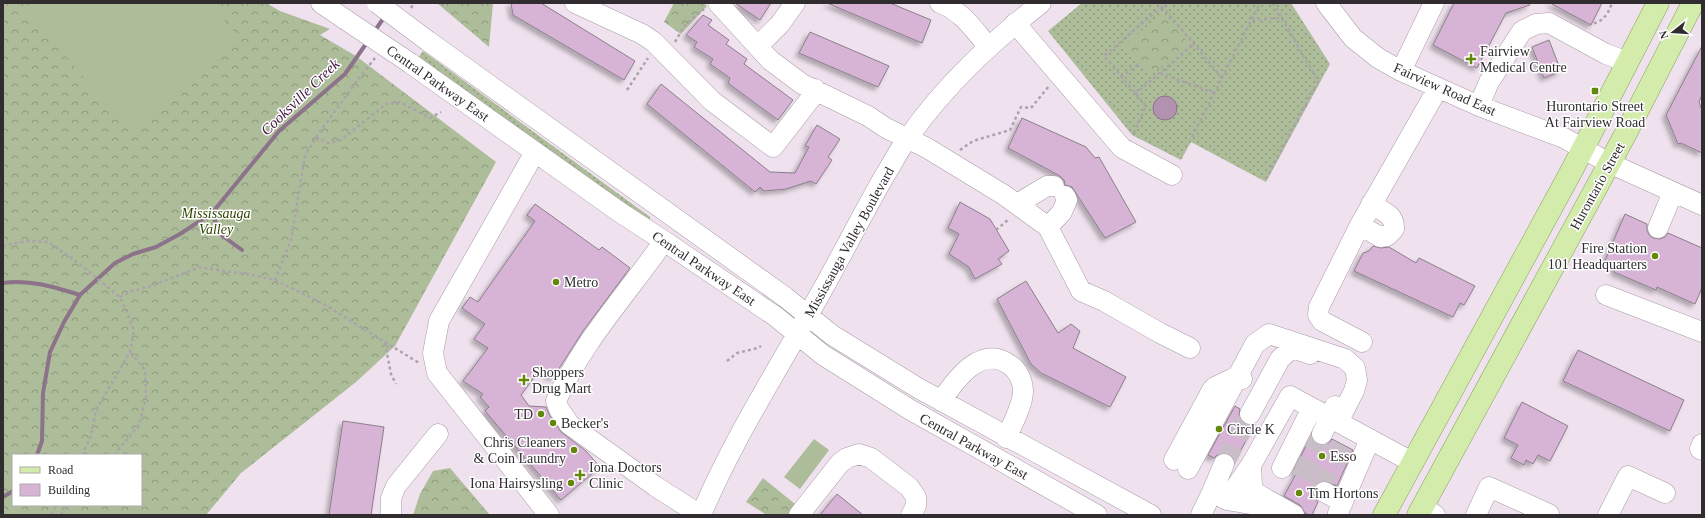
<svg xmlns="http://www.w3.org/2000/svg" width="1705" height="518" font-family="Georgia,serif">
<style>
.grass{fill:url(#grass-dots)}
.forest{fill:url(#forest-crowns);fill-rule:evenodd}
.pitch{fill:#adbc99}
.water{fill:#b391b1;stroke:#8c738a}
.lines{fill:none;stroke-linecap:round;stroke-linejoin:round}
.stream{stroke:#8c738a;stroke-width:4}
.building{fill:#d7b4d5;stroke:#8a7f8a;filter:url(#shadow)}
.minor-tunnel{stroke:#c9bec8;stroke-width:20;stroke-dasharray:20 10;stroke-linecap:butt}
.minor-casing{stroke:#a89ca7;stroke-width:21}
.major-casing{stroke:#87a15c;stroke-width:23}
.path{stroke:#aba2ab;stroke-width:2.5;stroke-dasharray:3 3;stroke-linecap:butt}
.minor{stroke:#fff;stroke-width:20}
.major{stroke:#d3ecab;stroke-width:22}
.minor-bridge-casing{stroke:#a89ca7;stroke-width:21;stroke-linecap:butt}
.minor-bridge{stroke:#fff;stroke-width:20}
.poi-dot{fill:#62870a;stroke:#fff;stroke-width:1.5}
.labels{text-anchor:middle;stroke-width:3;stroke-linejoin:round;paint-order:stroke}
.poi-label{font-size:14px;fill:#302c30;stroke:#fff;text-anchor:start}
.street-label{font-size:14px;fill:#302c30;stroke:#fff}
.park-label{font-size:14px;font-style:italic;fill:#314502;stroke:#fff}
.water-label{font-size:15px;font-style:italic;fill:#431842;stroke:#fff}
</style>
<defs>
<pattern id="grass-dots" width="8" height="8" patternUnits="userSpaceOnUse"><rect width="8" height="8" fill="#adbc99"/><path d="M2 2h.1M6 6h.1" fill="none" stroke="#8d997d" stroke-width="1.8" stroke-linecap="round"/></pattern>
<pattern id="forest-crowns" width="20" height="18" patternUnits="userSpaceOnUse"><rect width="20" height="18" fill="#adbc99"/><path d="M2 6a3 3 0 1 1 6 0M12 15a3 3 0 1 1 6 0" fill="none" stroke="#8d997d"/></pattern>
<filter id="shadow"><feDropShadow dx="-3.5" dy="3.5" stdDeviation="2" flood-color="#0004"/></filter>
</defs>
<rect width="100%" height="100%" fill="#efe2ee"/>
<path class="grass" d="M1082,3H1291L1330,64L1266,182L1191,142L1181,160L1132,135L1048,31Z
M423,51L650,217V219L648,220L418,58Z"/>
<path class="forest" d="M3,3H266L280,11L330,29L320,35L356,56L496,162L395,346L356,382L241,473L206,515H3ZM13,455H141V505H13Z
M437,3H493L489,47Z
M674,3H704L707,6L681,34L664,22Z
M1163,13L1189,44L1150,76L1124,45Z
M450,468L490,515H413L420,494L433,471Z
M763,478L800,508L795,515H767L746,502Z"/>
<path class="pitch" d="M30,3H209L242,41L136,129L124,125L25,8Z
M814,439L829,450L800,489L784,477Z"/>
<path class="water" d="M1153 108a12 12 0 1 1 24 0a12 12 0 1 1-24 0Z"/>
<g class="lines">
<path class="stream" d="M374,32L385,16
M212,213L220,234L242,250
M3,283C29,279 55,287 80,295
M37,455L42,441L43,393L50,352L64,322L80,295L115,263L133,254L156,247L180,234L212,213L279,131L345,74L368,41
M3,497L13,491"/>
</g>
<path class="building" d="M511,3H541L635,61L624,80L513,15Z
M735,3H771L760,20Z
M827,3H890L931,20L922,43Z
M1454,3H1529L1530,5L1506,13L1477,68L1433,45Z
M1550,3H1602L1591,25Z
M703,15L712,20L708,25L729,40L726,44L747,59L744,64L793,100L778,120L728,83L730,78L710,64L713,59L694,47L697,42L686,35Z
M810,32L889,66L878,87L799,53Z
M1549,40L1561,71L1544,78L1532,47Z
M1702,46V95L1699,102L1702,110V153L1681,143L1678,144L1666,115Z
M661,84L770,172L795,173L809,147L805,146L817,125L840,139L828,157L832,160L816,184L811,181L786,189L764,191L760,187L755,192L647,104Z
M1022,118L1086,147L1095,158L1099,157L1136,222L1105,238L1072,187L1065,185L1064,180L1060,176L1008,148Z
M960,202L990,219L1009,251L998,259L1002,264L975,279L969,267L949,254L959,234L948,228Z
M535,204L599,250L602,247L630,268L583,331L553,378L540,369L521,395L529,406L546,407L550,416L561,432L586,451L600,467L561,500L485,411L489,407L480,397L483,394L463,381L488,348L474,339L485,324L462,308L470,297L478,302L535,221L527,215Z
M1625,214L1647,224V230L1649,235L1653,238L1660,239L1665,237L1668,233L1702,248V288L1695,304L1657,287L1656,290L1614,272L1615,268L1604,263Z
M1373,246L1381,248L1389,247L1416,263L1419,258L1475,286L1464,305L1460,303L1453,317L1354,271L1363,253L1369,251Z
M1026,281L1058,333L1071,324L1080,331L1073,348L1126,377L1110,407L1041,373L1031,364L997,299Z
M1578,350L1684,400L1670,431L1563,381Z
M1522,402L1568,426L1550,461L1538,455L1533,464L1526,460L1524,465L1511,458L1518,445L1504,438Z
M1235,406L1240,409L1239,415L1240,420L1244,424L1250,425L1255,424L1235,461L1229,454L1223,453L1217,455L1214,458L1208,455Z
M343,421L384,427L371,515H329Z
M1311,436L1313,441L1318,445H1323L1328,444L1332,439L1353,450L1337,486L1324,481L1318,482L1314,486L1313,493L1315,498L1318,502L1312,515H1309L1305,513L1300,505L1284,496L1297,472L1294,470Z
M837,494L863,515H820Z"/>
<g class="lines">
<path class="minor-tunnel" d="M1224,464L1250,414
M1301,478L1322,434
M1319,489L1342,445"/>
<defs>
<path id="minor" d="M321,3L346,20
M575,3L642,34L654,42L712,101L773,147L811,98L815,89
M718,3L770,60L802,84L868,116L886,128L927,148L1004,195L1048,227L1081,291L1104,301L1160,333L1190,348
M940,3C962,11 973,29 988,46
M1326,3L1353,38L1378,58L1401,71L1479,106L1564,138L1609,163L1702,205
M1015,23L1122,148L1172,175
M428,41L785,297L832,335L918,388L1151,515
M758,46L780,24L795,3
M410,63L618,211L664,241L775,316L823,355L909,409L1097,515
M1401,71L1434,3
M1479,106L1489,82L1522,31L1536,24L1549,23L1606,54L1628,62
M535,152L439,321L433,353L437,373L549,515
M1017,204L1047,186H1054
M1360,225L1380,237L1387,236L1394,229C1395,214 1382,211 1371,204
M1048,227L1062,212L1067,200L1065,196
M1658,228L1673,192
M664,241C628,293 582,342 556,401L559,409L570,425L655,486L700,515
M1606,295L1702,332
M1362,342L1322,321L1318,315L1319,307L1360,225L1438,88
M941,401C956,379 981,344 1010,365C1018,370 1023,382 1023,391C1023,405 1012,425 1006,438
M1250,414L1280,359L1292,348L1310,354
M1322,434L1335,406
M1702,444L1700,449L1702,450
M1174,460L1212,390L1215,387L1238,376L1242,379
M1251,465L1252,485L1254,492L1294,515
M1282,468L1312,408
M1188,469L1255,344L1269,334L1345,359L1355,368L1357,380L1354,391L1338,422
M1212,492L1227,500L1256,505L1270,513
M1324,492L1343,502
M1227,500L1251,465L1290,396L1412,462
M1422,507L1435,515
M1338,513L1370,439
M391,515V498L396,486L438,434
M701,515C730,446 770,382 807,317C834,271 858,222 885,175C893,163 899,149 908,138C945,85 991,43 1041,3
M799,515L840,463L847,458L859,454L871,458L909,487L916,497V506L911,515
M1201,515L1212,492L1224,464
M1476,515L1489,487L1549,514L1548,515
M1608,515L1628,476L1665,493"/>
<path id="major" d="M1384,515L1572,170L1658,3
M1418,515L1626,133L1693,3"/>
</defs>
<use href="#minor" class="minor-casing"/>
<use href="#major" class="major-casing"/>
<path class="path" d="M1162,6L1222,78
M411,8L414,3
M1252,20L1281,18
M1588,25C1603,22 1607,16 1612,3
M675,42L685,25L704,9
M1160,73L1214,93
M1121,77L1140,63
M627,90L648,58
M1135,94L1194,44
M1134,133L1146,106L1104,56L1166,3
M316,137L328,143L341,140L386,104L400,102L430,118L441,112
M1192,137L1260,3
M960,150L973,141L1010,130L1021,107L1031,108L1049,86
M1266,179L1318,81L1273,3
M996,230L1009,219
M3,246L26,241L48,242L73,259L120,297
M275,280L291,240L305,156L316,137L360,77L375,58
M120,297L129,292L154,285L200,267L230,272L248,274L275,280L322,303L419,363
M385,343L391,374L396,384
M727,361L737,353L758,348L761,346
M82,455L91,436L96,410L130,352L134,330L120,297
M114,455L139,425L146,397L145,370L130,352
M51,515L57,505
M61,515L66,505"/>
<use href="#minor" class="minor"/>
<use href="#major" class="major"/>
<defs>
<path id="minor-bridge" d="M377,3L428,41
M346,20L410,63"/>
</defs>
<use href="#minor-bridge" class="minor-bridge-casing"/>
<use href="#minor-bridge" class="minor-bridge"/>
</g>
<g class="poi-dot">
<path d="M1469 53h4v4h4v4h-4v4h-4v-4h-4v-4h4z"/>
<rect x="1591" y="87" width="8" height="8" rx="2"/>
<circle cx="1655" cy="256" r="4"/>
<circle cx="556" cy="282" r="4"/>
<path d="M522 374h4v4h4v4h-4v4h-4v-4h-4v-4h4z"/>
<circle cx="541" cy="414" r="4"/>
<circle cx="553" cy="423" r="4"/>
<circle cx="1219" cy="429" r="4"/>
<circle cx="574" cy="450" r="4"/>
<circle cx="1322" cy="456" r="4"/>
<path d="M578 469h4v4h4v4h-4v4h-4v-4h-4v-4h4z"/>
<circle cx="571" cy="483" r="4"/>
<circle cx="1299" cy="493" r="4"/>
</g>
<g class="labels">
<g class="poi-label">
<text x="1480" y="56">Fairview<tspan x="1480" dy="16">Medical Centre</tspan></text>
<text x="1595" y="111" text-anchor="middle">Hurontario Street<tspan x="1595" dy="16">At Fairview Road</tspan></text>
<text x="1647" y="253" text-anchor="end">Fire Station<tspan x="1647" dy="16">101 Headquarters</tspan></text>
<text x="564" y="287">Metro</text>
<text x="532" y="377">Shoppers<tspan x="532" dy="16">Drug Mart</tspan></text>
<text x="533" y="419" text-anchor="end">TD</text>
<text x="561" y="428">Becker's</text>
<text x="1227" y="434">Circle K</text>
<text x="566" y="447" text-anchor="end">Chris Cleaners<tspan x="566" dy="16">&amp; Coin Laundry</tspan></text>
<text x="1330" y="461">Esso</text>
<text x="589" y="472">Iona Doctors<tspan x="589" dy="16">Clinic</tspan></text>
<text x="563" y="488" text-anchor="end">Iona Hairsysling</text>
<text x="1307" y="498">Tim Hortons</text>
</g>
<g class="street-label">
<text transform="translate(438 83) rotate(35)" y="5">Central Parkway East</text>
<text transform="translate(1445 89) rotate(24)" y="5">Fairview Road East</text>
<text transform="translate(1597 186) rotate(-61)" y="5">Hurontario Street</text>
<text transform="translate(849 242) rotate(-61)" y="5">Mississauga Valley Boulevard</text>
<text transform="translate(704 268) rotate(34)" y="5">Central Parkway East</text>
<text transform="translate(974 446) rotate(29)" y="5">Central Parkway East</text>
</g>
<g class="park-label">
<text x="216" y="218">Mississauga<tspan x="216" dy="16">Valley</tspan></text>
</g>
<g class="water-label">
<text transform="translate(300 97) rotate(-44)" y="5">Cooksville Creek</text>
</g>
</g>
<rect width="1705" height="518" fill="none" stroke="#302c30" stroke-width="8"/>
<rect x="12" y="454" width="130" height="52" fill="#ffffff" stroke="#acabac"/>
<rect x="20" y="467" width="20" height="6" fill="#d3ecab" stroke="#acabac"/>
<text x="48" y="474" font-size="12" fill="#302c30">Road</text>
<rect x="20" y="484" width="20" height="12" fill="#d7b4d5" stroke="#acabac"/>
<text x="48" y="494" font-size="12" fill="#302c30">Building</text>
<g transform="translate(1673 32) rotate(253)" stroke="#ffffff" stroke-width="3" paint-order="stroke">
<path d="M0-3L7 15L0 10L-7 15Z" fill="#302c30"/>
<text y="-6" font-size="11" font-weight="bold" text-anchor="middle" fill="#302c30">N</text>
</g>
</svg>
